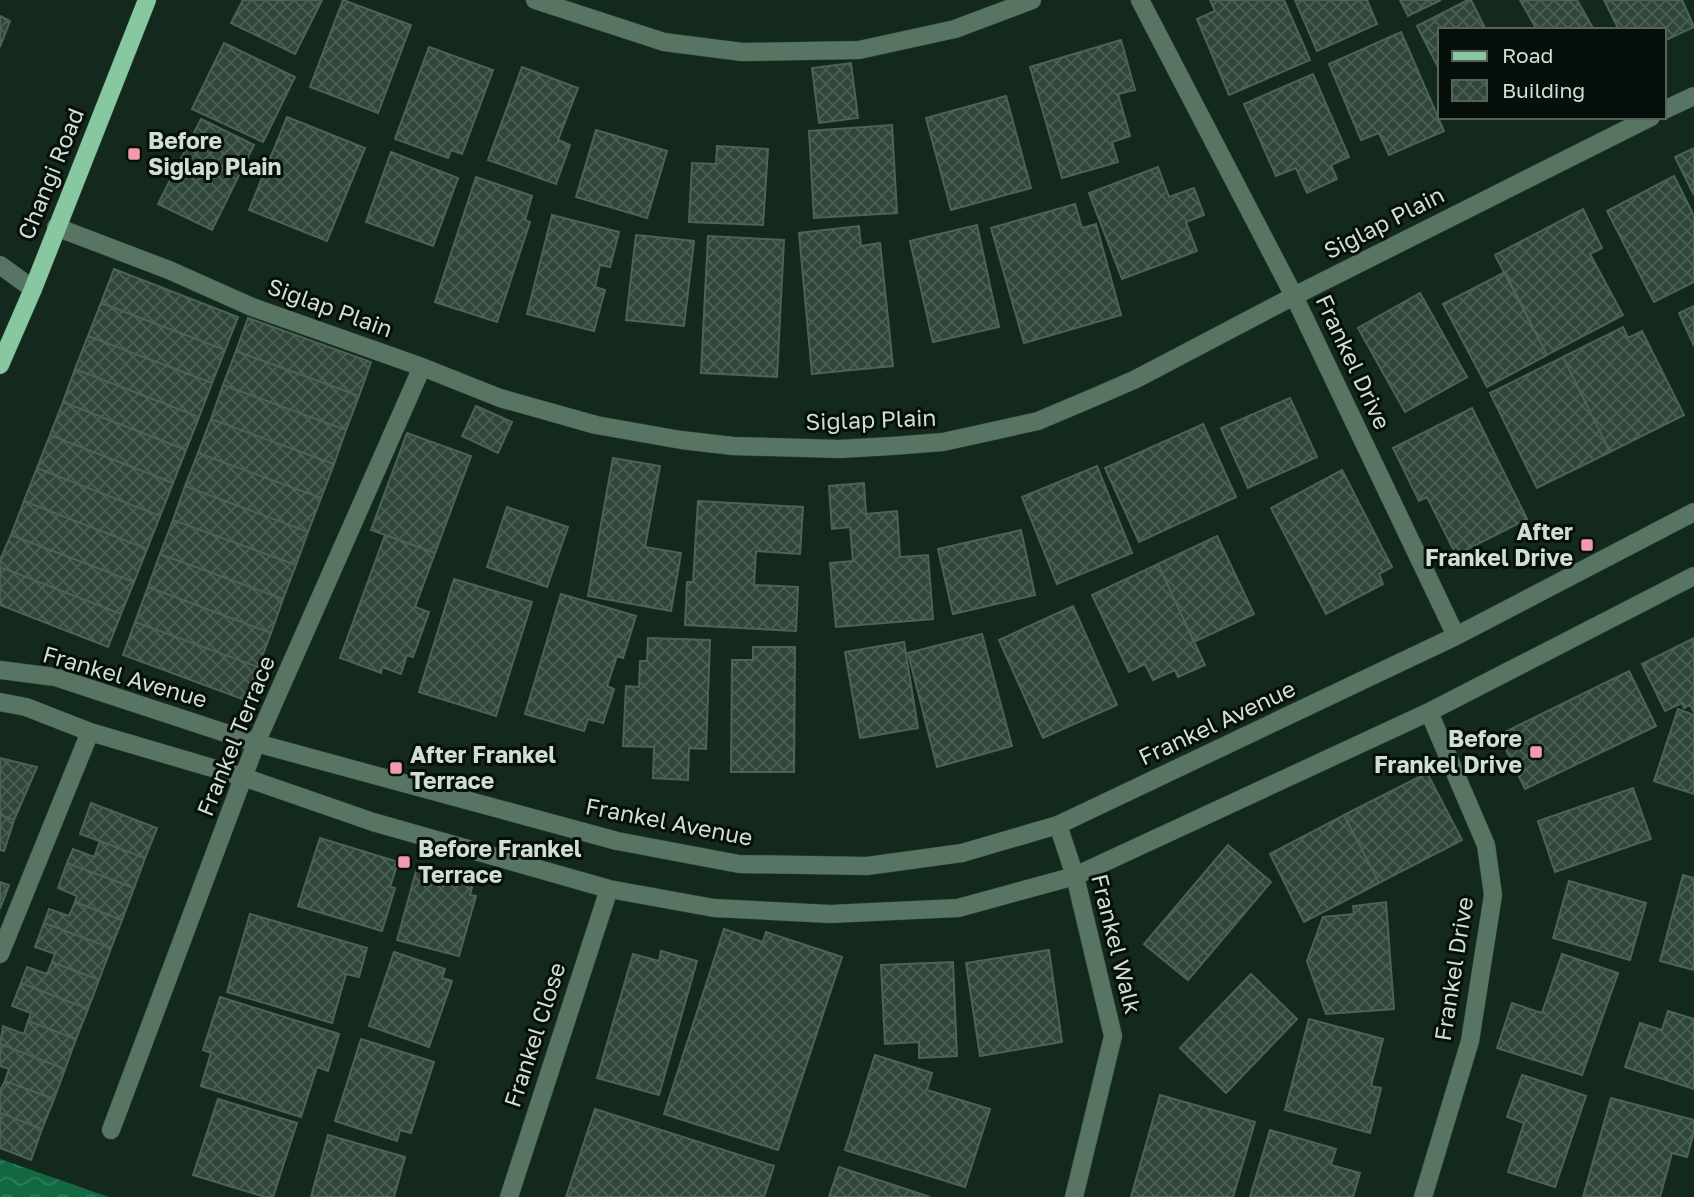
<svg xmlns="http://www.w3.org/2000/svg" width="1694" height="1197" font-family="'Golos Text',sans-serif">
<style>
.water{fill:url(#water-waves)}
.building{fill:url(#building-cross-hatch);stroke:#4c6455;stroke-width:2}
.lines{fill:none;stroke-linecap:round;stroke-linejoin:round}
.minor-casing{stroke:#32463b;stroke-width:19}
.major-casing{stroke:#32463b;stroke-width:19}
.minor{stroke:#577562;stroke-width:18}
.major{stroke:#87c8a0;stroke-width:18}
.poi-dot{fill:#f39aac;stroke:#070f0a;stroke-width:2.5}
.labels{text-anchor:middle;stroke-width:6;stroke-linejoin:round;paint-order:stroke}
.poi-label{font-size:23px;font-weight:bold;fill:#d1ded6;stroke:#070f0a;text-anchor:start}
.street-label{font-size:23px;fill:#d1ded6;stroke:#070f0a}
</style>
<defs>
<pattern id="water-waves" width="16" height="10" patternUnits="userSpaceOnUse" patternTransform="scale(1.75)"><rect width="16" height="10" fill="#126840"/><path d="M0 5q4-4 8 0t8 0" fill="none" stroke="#337d5b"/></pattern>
<pattern id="building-cross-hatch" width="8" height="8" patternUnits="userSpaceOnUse" patternTransform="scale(1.75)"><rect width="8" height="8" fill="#2f4638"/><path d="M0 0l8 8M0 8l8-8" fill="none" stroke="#4c6054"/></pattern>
</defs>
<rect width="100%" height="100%" fill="#14291d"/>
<path class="water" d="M0,1159L103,1195L109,1197H0Z"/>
<path class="building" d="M243,0H322L295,54L231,23Z
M343,0L411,25L378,113L310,87Z
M1210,0H1284L1310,60L1229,95L1197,19L1215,11Z
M1295,0H1367L1377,24L1317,51Z
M1400,0H1441L1408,16Z
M1468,0H1471L1486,30H1440V71L1417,26Z
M1520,0H1577L1594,30H1537Z
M1604,0H1682L1694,27L1664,41V30H1619Z
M0,16L10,21L0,47Z
M1401,32L1444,131L1389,155L1379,133L1361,140L1329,64Z
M1121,40L1135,90L1118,94L1130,136L1112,142L1118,162L1062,178L1030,67Z
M224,43L295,77L263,142L192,109Z
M429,47L493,70L462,154L451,150L448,158L395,139Z
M851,63L858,118L819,123L812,68Z
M522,67L578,88L558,140L570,145L556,184L488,160Z
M1313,74L1349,157L1331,165L1337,179L1307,193L1296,168L1276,176L1244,104Z
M1006,96L1031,188L951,210L926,118Z
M287,117L365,148L327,241L249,210Z
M201,119L254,145L212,230L158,204Z
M892,125L897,213L814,218L809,131Z
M596,130L667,151L647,218L576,197Z
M717,146L768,149L763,225L689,222L692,163L716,164Z
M1694,148V195L1675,157Z
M391,152L458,178L433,246L366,222Z
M1158,167L1169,197L1194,188L1204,215L1186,222L1197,251L1122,279L1089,193Z
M1674,176L1694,216V282L1654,302L1607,211Z
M476,177L532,196L525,220L530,222L497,322L435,302Z
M1075,204L1082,228L1096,224L1121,315L1024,343L991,228Z
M1583,209L1602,248L1590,254L1623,315L1547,355L1495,255Z
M552,215L619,232L610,267L600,265L595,287L605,290L594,331L527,314Z
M977,225L999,327L933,342L910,241Z
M859,226L861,246L880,243L893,366L812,374L799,233Z
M636,235L694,241L684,326L626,320Z
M708,236L784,240L777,377L701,373Z
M114,269L238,317L225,350L101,303Z
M1505,272L1547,355L1487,387L1443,304Z
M1420,293L1467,377L1405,412L1358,328Z
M101,303L225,350L212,383L88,336Z
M1694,306V346L1679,313Z
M248,318L371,362L359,396L236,351Z
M1623,327L1628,338L1642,331L1684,415L1610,452L1563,357Z
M88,336L212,383L199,417L75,369Z
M236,351L359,396L346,430L223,385Z
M1563,357L1610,452L1537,488L1490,393Z
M75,369L199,417L186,450L63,402Z
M223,385L346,430L334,464L211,419Z
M1290,398L1317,457L1248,488L1221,428Z
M63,402L186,450L173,483L50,435Z
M476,406L512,422L498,453L462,436Z
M1472,408L1527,519L1456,555L1427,497L1419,501L1393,448Z
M211,419L334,464L321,498L198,453Z
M1203,424L1236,497L1139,542L1105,468Z
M407,433L471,456L435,553L371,530Z
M50,435L173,483L160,516L37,468Z
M198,453L321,498L308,532L185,486Z
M613,458L660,466L645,547L681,553L671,611L588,596Z
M1097,466L1132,553L1057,584L1022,497Z
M37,468L160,516L147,549L24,501Z
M1342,470L1392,567L1379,574L1383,584L1326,614L1271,508Z
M864,483L866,514L897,511L900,557L928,555L933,619L836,627L830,563L853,561L850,527L832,529L829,486Z
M185,486L308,532L296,565L173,520Z
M24,501L147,549L134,582L11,535Z
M698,501L803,507L800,554L756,551L754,585L798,587L796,631L685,625L687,582H693Z
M507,507L568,527L547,587L487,567Z
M173,520L296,565L283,599L160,554Z
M1021,530L1035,595L953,614L938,549Z
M11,535L134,582L121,614L0,567V560Z
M385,535L435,553L415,607L429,612L413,657L407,655L401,674L382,667L381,673L340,658Z
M1217,536L1254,614L1194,642L1158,564Z
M160,554L283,599L271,633L148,587Z
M1158,564L1205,665L1178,677L1175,670L1153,680L1145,664L1129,672L1092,595Z
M0,567L121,614L108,647L0,605Z
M454,579L532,602L496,716L419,692Z
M148,587L271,633L258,667L135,622Z
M561,594L636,616L623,658L617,656L607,686L614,689L603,723L588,719L584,731L525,714Z
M1073,606L1117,705L1043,738L999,640Z
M135,622L258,667L245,700L123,655Z
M982,634L1012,746L937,767L908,653Z
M648,638L710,640L706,749L689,748L688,780L653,778L654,747L623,746L626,686L639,687L640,661H647Z
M1694,638V712L1690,705L1684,708L1682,703L1665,711L1642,664Z
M904,642L918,728L860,738L845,652Z
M753,647H795L794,772H731L732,660H753Z
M1629,671L1656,726L1525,789L1499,735Z
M1678,709L1694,715V794L1654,781Z
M0,758L37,767L14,820L0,815Z
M1427,773L1462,840L1379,883L1344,815Z
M1633,788L1651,839L1555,872L1538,821Z
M91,803L157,828L145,858L80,834Z
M0,815L14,820L4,851L0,850Z
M1344,815L1379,883L1304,922L1270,854Z
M320,838L398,862L390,887L395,888L382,931L298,906Z
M100,841L145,858L134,888L67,863L73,849L94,857Z
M1228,845L1271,882L1188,980L1144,944Z
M67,863L134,888L122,920L75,902L77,896L58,888Z
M417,868L473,883L470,895L476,896L459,956L397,940Z
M1683,875L1694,878V970L1660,961Z
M1569,881L1646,903L1630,960L1553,938Z
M0,882L9,885L0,909Z
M75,902L122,920L111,948L44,923L49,909L69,916Z
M1386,902L1394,1009L1326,1014L1307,961L1323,917L1354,914L1353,906Z
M250,914L367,948L359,977L346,974L332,1023L227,992Z
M44,923L111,948L99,980L52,962L55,954L35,947Z
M724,929L763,942L766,932L842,957L778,1150L664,1114Z
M1049,950L1062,1042L980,1056L966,963Z
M661,951L697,961L659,1095L597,1078L633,954L659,961Z
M394,952L445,969L442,978L452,981L429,1047L369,1026Z
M1562,954L1618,973L1582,1075L1497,1048L1512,1003L1542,1013Z
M52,962L99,980L88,1009L21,983L27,967L47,974Z
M953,962L957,1056L919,1058V1042L885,1044L881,965Z
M1251,974L1297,1019L1226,1093L1180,1048Z
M21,983L88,1009L76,1039L28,1021L31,1013L12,1006Z
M220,997L339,1034L328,1071L317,1067L301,1117L201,1086L211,1053L203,1050Z
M1668,1011L1694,1019V1089L1625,1067L1640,1023L1662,1030Z
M1309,1019L1383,1039L1371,1086L1381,1088L1370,1133L1285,1110Z
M28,1021L76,1039L65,1069L0,1044L3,1026L24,1034Z
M361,1039L434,1062L411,1133L400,1130L397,1141L335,1121Z
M0,1044L65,1069L54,1099L5,1081L9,1069L0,1066Z
M875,1055L932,1073L927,1090L990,1109L965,1187L845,1150Z
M1522,1075L1586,1096L1555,1187L1508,1172L1524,1123L1507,1117Z
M5,1081L54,1099L42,1129L0,1113V1090Z
M1160,1095L1255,1122L1233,1197H1131Z
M1611,1098L1694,1120V1132L1687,1157L1672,1153L1660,1197H1583Z
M218,1099L297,1123L273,1197H265L193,1175Z
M595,1109L774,1166L764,1197H566Z
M0,1113L42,1129L31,1160L0,1148Z
M1270,1130L1336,1149L1331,1165L1360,1173L1353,1197H1250Z
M328,1135L405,1157L394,1197H311Z
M839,1167L930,1197H829Z"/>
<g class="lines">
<defs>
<path id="minor" d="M535,0L664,42L742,52L859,50L955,29L1032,0
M1140,0L1294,296L1456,636
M1664,110L1694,96
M56,227L169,270L252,307L422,367L500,398L596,425L681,440L733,446L839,449L892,446L943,442L1038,421L1097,396L1136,379L1294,296L1651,117
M0,265L33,289
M0,670L55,677L256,743L617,841L739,864L867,866L962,853L1058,825L1456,636L1694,512
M0,702L26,707L90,732L243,777L373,822L609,889L714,908L830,914L958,908L1075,876L1429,712L1694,576
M1058,825L1075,876L1113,1036L1074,1197
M0,954L90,732
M111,1130L256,743L422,367
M509,1197L609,889
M1423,1197L1470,1041L1493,895L1486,845L1429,712"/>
<path id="major" d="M0,365L33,289L147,0"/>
</defs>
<use href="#minor" class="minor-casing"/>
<use href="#major" class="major-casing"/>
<use href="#minor" class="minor"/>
<use href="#major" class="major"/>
</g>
<g class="poi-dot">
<rect x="127" y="147" width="14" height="14" rx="3.5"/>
<rect x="1580" y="538" width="14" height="14" rx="3.5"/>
<rect x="1529" y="745" width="14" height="14" rx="3.5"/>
<rect x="389" y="761" width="14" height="14" rx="3.5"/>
<rect x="397" y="855" width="14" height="14" rx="3.5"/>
</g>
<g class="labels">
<g class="poi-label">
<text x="148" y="149">Before<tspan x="148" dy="26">Siglap Plain</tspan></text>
<text x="1573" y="540" text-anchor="end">After<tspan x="1573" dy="26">Frankel Drive</tspan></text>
<text x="1522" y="747" text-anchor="end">Before<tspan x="1522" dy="26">Frankel Drive</tspan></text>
<text x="410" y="763">After Frankel<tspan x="410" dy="26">Terrace</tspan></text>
<text x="418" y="857">Before Frankel<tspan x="418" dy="26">Terrace</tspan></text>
</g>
<g class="street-label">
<text transform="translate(51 174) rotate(-68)" y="8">Changi Road</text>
<text transform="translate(1384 223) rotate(-27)" y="8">Siglap Plain</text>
<text transform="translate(330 308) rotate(20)" y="8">Siglap Plain</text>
<text transform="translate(1353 362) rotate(65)" y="8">Frankel Drive</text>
<text transform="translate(871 420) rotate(-2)" y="8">Siglap Plain</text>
<text transform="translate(125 677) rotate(16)" y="8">Frankel Avenue</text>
<text transform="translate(1217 723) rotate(-25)" y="8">Frankel Avenue</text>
<text transform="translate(236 736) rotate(-68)" y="8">Frankel Terrace</text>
<text transform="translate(669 822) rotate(11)" y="8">Frankel Avenue</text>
<text transform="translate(1116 944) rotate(76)" y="8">Frankel Walk</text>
<text transform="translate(1454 969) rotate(-81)" y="8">Frankel Drive</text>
<text transform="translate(535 1035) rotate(-72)" y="8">Frankel Close</text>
</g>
</g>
<rect x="1438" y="28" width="228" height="91" fill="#070f0a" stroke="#58625c" stroke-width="2"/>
<rect x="1452" y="51" width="35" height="10" fill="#87c8a0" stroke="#58625c" stroke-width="2"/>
<text x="1502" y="63" font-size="21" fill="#d1ded6">Road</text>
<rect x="1452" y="80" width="35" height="21" fill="url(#building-cross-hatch)" stroke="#58625c" stroke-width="2"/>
<text x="1502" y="98" font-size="21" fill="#d1ded6">Building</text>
</svg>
